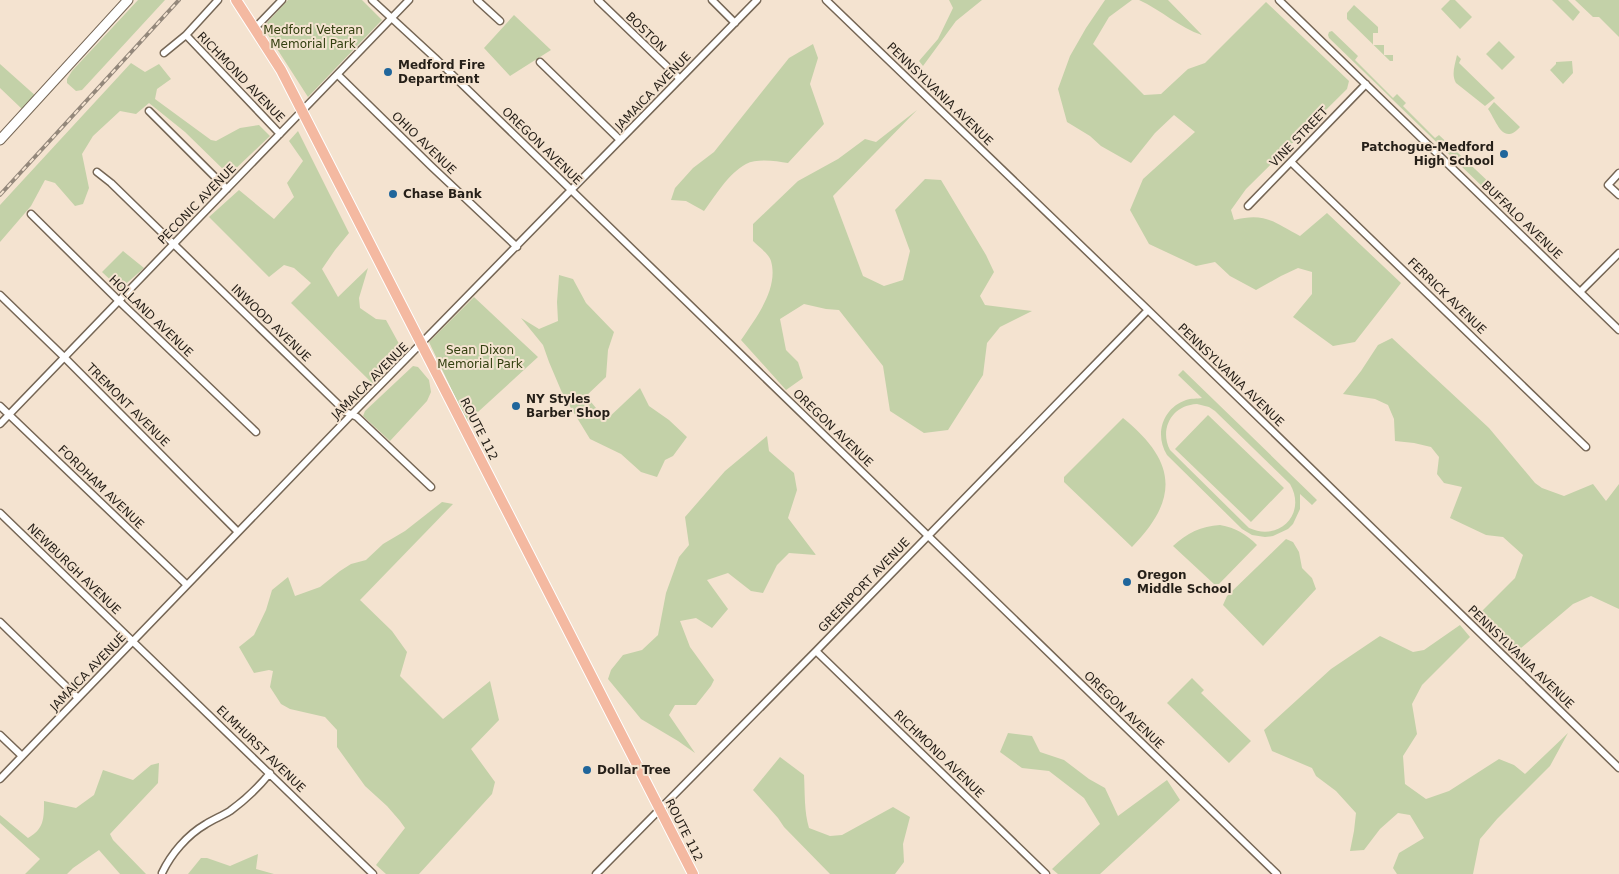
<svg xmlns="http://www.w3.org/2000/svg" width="1619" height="874" font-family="'DejaVu Sans',sans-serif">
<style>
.green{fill:#c3d1a8;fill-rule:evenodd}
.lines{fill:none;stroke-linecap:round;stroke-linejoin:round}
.minor-casing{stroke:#756655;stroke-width:9}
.tertiary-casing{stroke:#756655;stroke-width:11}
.primary-casing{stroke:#fff;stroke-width:12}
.minor{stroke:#fff;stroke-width:6}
.tertiary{stroke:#fff;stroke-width:9}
.primary{stroke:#f4b9a1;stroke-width:10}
.rail-casing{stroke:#94887b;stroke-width:4}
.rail{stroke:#f4e3d0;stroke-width:2;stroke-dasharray:5.5;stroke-linecap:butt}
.poi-dot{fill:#20669b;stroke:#f4e3d0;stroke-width:2}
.labels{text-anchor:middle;stroke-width:4;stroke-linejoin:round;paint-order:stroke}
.park-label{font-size:12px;fill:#323f0f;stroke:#f4e3d0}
.street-label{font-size:12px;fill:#251f18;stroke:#f4e3d0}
.poi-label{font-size:12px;font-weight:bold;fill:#251f18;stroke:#f4e3d0;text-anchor:start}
</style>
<rect width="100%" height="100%" fill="#f4e3d0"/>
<path class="green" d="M138,0H165L82,90L76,91L67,83V79L72,71Z
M288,0H362L382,20L308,97L263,27Z
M949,0H982L956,21L923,66L919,61L938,39L953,8Z
M1105,0H1132L1109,17L1093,44L1144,95L1161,94L1188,69L1205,63L1266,2L1349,81L1347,89L1246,189L1231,210L1234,220C1265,212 1274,222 1300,236L1327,213L1401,283L1355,342L1333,346L1293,317L1312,294V272L1298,268L1281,276L1256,290L1230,276L1215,262L1196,266L1149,244L1130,210L1143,179L1195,132L1174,115L1155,133L1131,163L1101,146L1090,136L1067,122L1058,89L1070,56L1086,28Z
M1139,0H1168L1202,35C1180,28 1161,10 1139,0Z
M1450,0H1455L1472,17L1460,29L1441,9Z
M1552,0H1568L1580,12L1573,21Z
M1575,0H1619V37L1599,17H1593Z
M1354,5L1378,27V33H1373V45H1384V55H1393V61H1390L1347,19V13Z
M514,15L551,50L510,76L484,48Z
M1332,31L1358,56L1355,60L1393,98L1397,94L1406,103L1403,106L1435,138L1439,135L1493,186L1495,188L1490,194L1329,38L1328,35L1329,32Z
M1499,41L1515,57L1502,70L1486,54Z
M813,44L818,58L810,84L824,124L788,163C776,161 757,158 746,164C728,174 716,195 704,211L686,201L671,200L675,188L693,168L714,152L789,58Z
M1457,55L1461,59L1459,63L1495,98L1485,106L1456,83C1451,74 1455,65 1457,55Z
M1572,61L1573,73L1563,84L1550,70L1556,64V62Z
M131,63L145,72L159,64L171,79L157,89L155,99L211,140L216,141L240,128L259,125L270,136L229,175L185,132L149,103L136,114L120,111L93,136L82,154L89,188L83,204L75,206L55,183L45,180L31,206L0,242V205Z
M0,64L37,97L22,109L0,88Z
M1494,102L1520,127C1503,146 1497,122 1488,109Z
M917,110L833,196L863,276L884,286L903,280L910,251L895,210L925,179L941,180L986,255L994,272L980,296L985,305L1032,311L1000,327L987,343L983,375L948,430L924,433L890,411L883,366L839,310L826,309L804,304L780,319L786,350L798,362L803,378L786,390L741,340C755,319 779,289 771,261C769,254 758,246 753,241V224L798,181L838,159L865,139L876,142Z
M298,131L349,233L335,250L322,269L338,297L368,268L359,298L360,308L376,319L386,320L403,351L373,384L291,303L311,283L294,268L284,265L269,277L209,217L239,190L274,219L294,197L287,183L303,161L289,141Z
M123,251L144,268L120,289L102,272Z
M559,275L573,279L586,303L614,332L608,350L606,377L586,396L606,420L640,388L649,406L669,420L687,437L673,456L665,460L657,477L641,472L621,454L590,439L563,395L549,362L543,345L521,318L539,329L558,321L557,302Z
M474,297L538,357L467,422L429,342Z
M1392,338L1489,428L1535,483L1542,488L1564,496L1593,484L1606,501L1619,484V609L1591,596L1573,604L1515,653L1479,614L1515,578L1523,555L1503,537L1486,535L1450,518L1462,487L1444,483L1437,474L1439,457L1431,447L1414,443L1395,441L1394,419L1388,405L1375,399L1343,394L1361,371L1378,345Z
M413,366L418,367L429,380L431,392L427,401L390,441L363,416L365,411Z
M1183,370L1317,500L1312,505L1300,494V509L1293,524L1288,529L1273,536L1265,537L1252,535L1242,529L1167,455C1154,434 1163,408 1186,400C1191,398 1197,399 1202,398L1178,375ZM1197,404L1209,407L1215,411L1290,484C1307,513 1280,542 1249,528L1170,450C1159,429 1172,405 1197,404Z
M1208,415L1284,488L1251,522L1175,449Z
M1123,418C1176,461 1180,498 1132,547L1064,482V477Z
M767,436L769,451L794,473L797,490L788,518L816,555L789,553L777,565L763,593L751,591L728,573L707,580L728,609L712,628L696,618L680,621L690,647L714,680L711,686L696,705H675L669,715L695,753L678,741L641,719L608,679L611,670L623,655L642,650L658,635L666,593L679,557L689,545L685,517L725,471Z
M442,502L453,504L360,600L392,631L407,652L400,676L443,719L490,681L499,720L471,749L495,782L492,794L419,874H386L376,865L405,828L400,821L387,806L365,786L337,747V730L325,717L290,709L281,704L270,687L273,671L269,670L254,673L239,647L254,635L266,610L272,590L288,577L295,596L320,587L340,571L351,564L366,560L383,544L405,531Z
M1220,525C1236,528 1246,534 1257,545L1219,584H1214L1173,546C1187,533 1201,526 1220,525Z
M1286,539L1293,542L1299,552L1302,568L1312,578L1316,589L1263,646L1223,605L1227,596Z
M1460,625L1470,637L1422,685L1412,704L1417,734L1403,756L1405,784L1426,799L1449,791L1499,759L1514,765L1525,774L1568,733L1550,766L1497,819L1480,839L1473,874H1397L1393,868L1399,853L1424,838L1410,815L1398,813L1380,829L1364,850L1350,851L1354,831L1356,813L1336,791L1316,776L1312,768L1272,751L1264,730L1331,669L1380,636L1413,652L1424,650Z
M1192,678L1204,690L1201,693L1251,741L1229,763L1167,703Z
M1008,733L1032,736L1040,752L1064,760L1089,779L1105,788L1118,816L1167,780L1180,800L1100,874H1058L1052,869L1100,824L1084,798L1049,771L1022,768L1000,752Z
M780,757L804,775C805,793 804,812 809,828L830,836L842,835L893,807L910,817L903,844L904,862L895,874H830L784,827L778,818L753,790Z
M159,763L158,783L110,834L113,840L146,874H120L99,850L73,868L67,874H25L40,859L0,823V815L28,838C44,829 44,819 44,801L76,808L94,795L103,770L133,780L151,765Z
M258,854L256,869L274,874H188L201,858H207L230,866Z"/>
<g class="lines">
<defs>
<path id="minor" d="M372,0L435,58L1277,874
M477,0L500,21
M598,0L680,79
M712,0L735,23
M826,0L1148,310L1619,768
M1279,0L1619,330
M255,28L282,0
M186,35L280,134
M164,53L186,35L218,0
M540,62L620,140
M338,75L431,166L517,247
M149,111L227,189
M1291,162L1586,447
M97,172L111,183L346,412L357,417L431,487
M1619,173L1608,185L1619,195
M1248,206L1366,84
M31,214L119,301L256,432
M1580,292L1619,253
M0,295L64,357L238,532
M0,406L187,585
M0,424L409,0
M0,513L373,874
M0,622L78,698
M816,651L1046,874
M0,735L22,756
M0,779L352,414L757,0
M162,873C171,854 187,835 206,824C214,819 222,816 230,811C245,800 258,788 270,773
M596,874L816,651L1148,310"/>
<path id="tertiary" d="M0,140L128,0"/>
<path id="primary" d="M236,0L281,70L693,874"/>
</defs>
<use href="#minor" class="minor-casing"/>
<use href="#tertiary" class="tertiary-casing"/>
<use href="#primary" class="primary-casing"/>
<use href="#minor" class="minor"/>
<use href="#tertiary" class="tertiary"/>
<use href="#primary" class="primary"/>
<defs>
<path id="rail" d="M0,195L179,0"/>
</defs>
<use href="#rail" class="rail-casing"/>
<use href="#rail" class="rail"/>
</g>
<g class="poi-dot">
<circle cx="388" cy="72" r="5"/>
<circle cx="1504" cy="154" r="5"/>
<circle cx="393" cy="194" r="5"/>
<circle cx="516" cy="406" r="5"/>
<circle cx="1127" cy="582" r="5"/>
<circle cx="587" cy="770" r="5"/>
</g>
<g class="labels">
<g class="park-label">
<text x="313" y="34">Medford Veteran<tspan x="313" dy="14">Memorial Park</tspan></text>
<text x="480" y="354">Sean Dixon<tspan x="480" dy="14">Memorial Park</tspan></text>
</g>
<g class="street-label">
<text transform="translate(646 32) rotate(44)" y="4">BOSTON</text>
<text transform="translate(241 77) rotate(46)" y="4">RICHMOND AVENUE</text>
<text transform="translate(653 91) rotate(-46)" y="4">JAMAICA AVENUE</text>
<text transform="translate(940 94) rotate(44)" y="4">PENNSYLVANIA AVENUE</text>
<text transform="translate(1299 137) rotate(-46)" y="4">VINE STREET</text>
<text transform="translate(424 143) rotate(44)" y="4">OHIO AVENUE</text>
<text transform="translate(542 146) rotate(44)" y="4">OREGON AVENUE</text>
<text transform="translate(197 204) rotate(-46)" y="4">PECONIC AVENUE</text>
<text transform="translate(1522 220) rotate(44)" y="4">BUFFALO AVENUE</text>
<text transform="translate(1447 296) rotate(44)" y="4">FERRICK AVENUE</text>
<text transform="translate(151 316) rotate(44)" y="4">HOLLAND AVENUE</text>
<text transform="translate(271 323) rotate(44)" y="4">INWOOD AVENUE</text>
<text transform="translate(1231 375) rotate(44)" y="4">PENNSYLVANIA AVENUE</text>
<text transform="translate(370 381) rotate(-45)" y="4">JAMAICA AVENUE</text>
<text transform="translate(128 405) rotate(45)" y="4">TREMONT AVENUE</text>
<text transform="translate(833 428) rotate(44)" y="4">OREGON AVENUE</text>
<text transform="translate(479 429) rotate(63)" y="4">ROUTE 112</text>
<text transform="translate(101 487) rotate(44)" y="4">FORDHAM AVENUE</text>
<text transform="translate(74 569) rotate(44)" y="4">NEWBURGH AVENUE</text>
<text transform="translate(864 585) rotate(-46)" y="4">GREENPORT AVENUE</text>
<text transform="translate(1521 657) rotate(44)" y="4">PENNSYLVANIA AVENUE</text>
<text transform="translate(88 672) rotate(-46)" y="4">JAMAICA AVENUE</text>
<text transform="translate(1124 710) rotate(44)" y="4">OREGON AVENUE</text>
<text transform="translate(261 749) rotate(44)" y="4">ELMHURST AVENUE</text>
<text transform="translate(939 754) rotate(44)" y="4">RICHMOND AVENUE</text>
<text transform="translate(684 830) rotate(63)" y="4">ROUTE 112</text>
</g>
<g class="poi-label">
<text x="398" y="69">Medford Fire<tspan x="398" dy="14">Department</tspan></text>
<text x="1494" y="151" text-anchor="end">Patchogue-Medford<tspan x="1494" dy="14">High School</tspan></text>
<text x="403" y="198">Chase Bank</text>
<text x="526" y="403">NY Styles<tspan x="526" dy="14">Barber Shop</tspan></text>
<text x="1137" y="579">Oregon<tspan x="1137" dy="14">Middle School</tspan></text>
<text x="597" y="774">Dollar Tree</text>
</g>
</g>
</svg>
